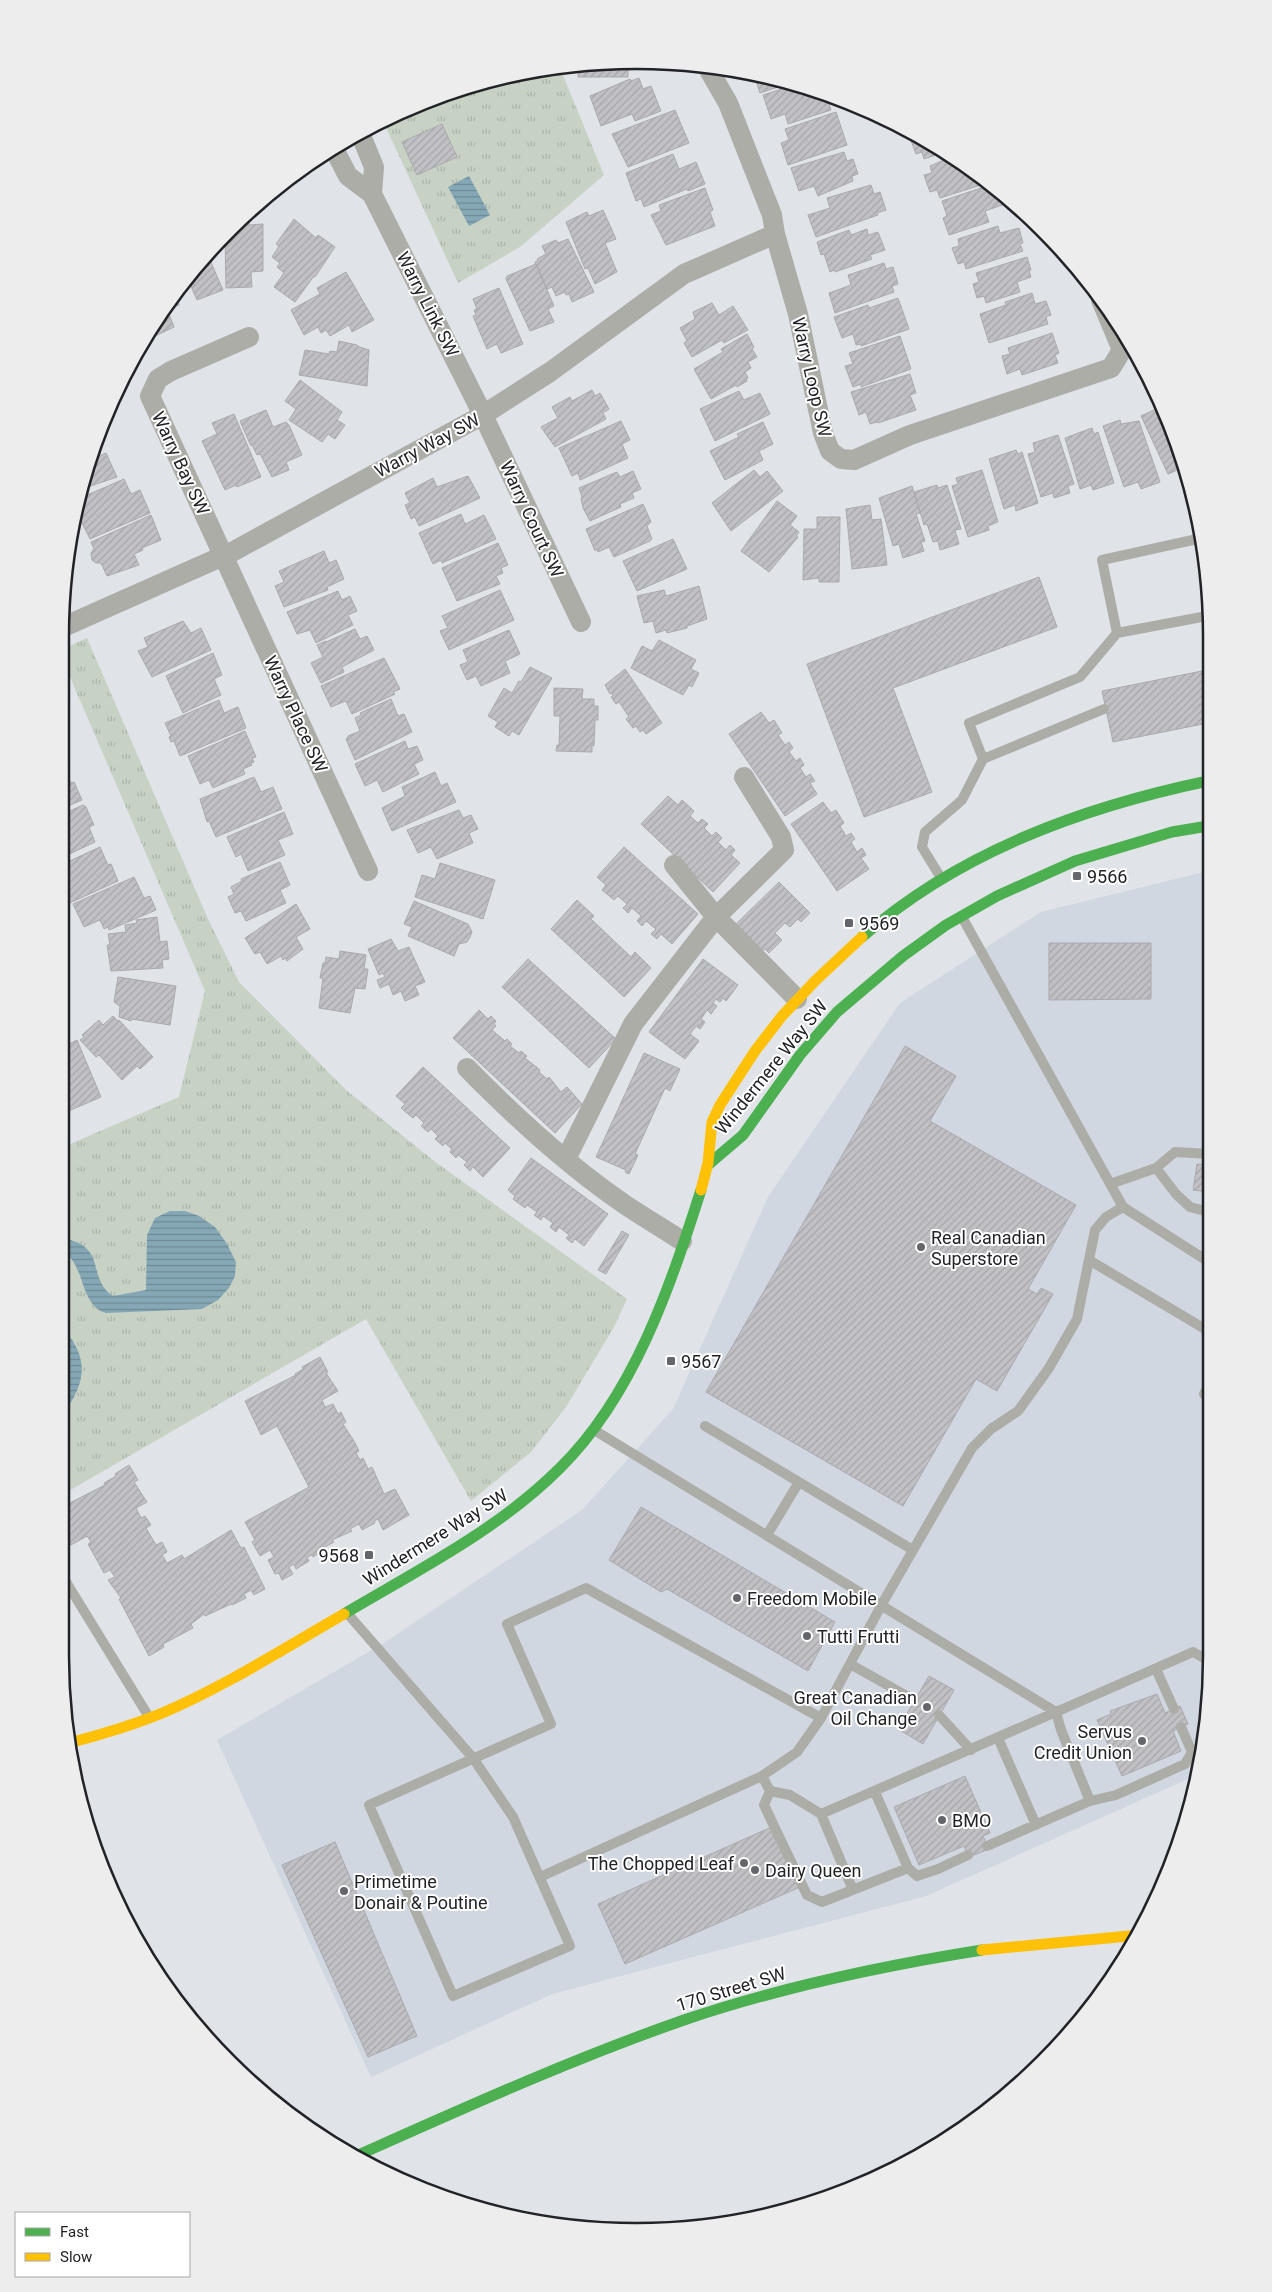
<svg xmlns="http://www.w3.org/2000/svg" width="1272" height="2292" font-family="Roboto,sans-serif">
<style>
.built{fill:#d0d7e0}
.park{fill:url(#park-tufts)}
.water{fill:url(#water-rules)}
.building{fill:url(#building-hatch);stroke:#aaaaae}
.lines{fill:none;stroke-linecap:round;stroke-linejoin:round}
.lane{stroke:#adada8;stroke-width:10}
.street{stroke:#adada8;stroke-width:20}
.fast{stroke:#4caf50;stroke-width:11}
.slow{stroke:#ffc107;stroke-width:11}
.poi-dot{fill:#64666b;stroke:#fff;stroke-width:2}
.labels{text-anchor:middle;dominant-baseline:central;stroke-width:4;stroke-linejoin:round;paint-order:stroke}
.street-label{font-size:18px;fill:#222327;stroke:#fff}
.poi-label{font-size:18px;fill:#222327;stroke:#fff;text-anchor:start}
.rim{fill:none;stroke:#222327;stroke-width:2.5}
</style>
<defs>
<pattern id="park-tufts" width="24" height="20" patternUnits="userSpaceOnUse" patternTransform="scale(1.25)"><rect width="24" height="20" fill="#c7d2c5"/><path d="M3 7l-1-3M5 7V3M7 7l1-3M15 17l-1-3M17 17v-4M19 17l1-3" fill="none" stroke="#abb4a9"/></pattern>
<pattern id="water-rules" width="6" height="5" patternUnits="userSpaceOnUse" patternTransform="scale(1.25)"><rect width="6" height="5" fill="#86a8b6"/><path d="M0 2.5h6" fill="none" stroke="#6d8894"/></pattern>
<pattern id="building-hatch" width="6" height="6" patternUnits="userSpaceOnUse" patternTransform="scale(1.25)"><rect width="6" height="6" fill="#c1c1c5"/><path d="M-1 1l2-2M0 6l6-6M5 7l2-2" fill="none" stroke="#a6a6a9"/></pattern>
</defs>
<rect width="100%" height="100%" fill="#e0e3e8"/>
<path class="built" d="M1208 871 1211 1693 1197 1775 926 1896 552 1994 371 2077 217 1740 384 1643 582 1510 673 1409 768 1197 900 1003 1041 912Z"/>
<path class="park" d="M560 68 604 175 520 247 458 283 382 119 487 80Z
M87 638 208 919 239 982 346 1090 434 1161 627 1299 614 1327 566 1407 531 1452 471 1501 366 1319 60 1496 61 1148 179 1097 205 991 61 656V650Z"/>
<path class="water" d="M469 176 490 215 469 226 448 187Z
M170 1211H185L199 1216 215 1227 227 1244 236 1262 235 1276 229 1288 218 1300 202 1309 106 1313C79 1306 85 1261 63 1253L60 1255V1238C110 1245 85 1278 113 1296L146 1290 147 1235 155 1218Z
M60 1324C77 1344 88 1362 78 1388 74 1398 69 1408 60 1414Z"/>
<path class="building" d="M598 61 640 63V66H628V77H578L579 64Z
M754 75 786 82 787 84 760 93Z
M639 78 643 89 651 86 661 111 635 121 632 114 601 126 590 96 630 79 631 81Z
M795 85 825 92 831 110 788 124 785 114 771 119 763 95Z
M675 110 689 143 628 167 612 134Z
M836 112 847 145 788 165 781 143 789 140 785 129Z
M442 124 457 157 417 175 402 142Z
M917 134 924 137 945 152 924 159 922 152 916 154 910 138 917 135Z
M844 152 847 161 853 159 858 174 852 176 853 181 818 196 814 186 799 191 791 168Z
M673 154 679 169 696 162 705 184 688 191 687 189 644 207 641 199 636 201 626 173Z
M951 157 987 183 940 198 937 190 930 192 924 175 932 173 930 166Z
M871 185 874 194 880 192 886 210 877 213 878 215 816 237 808 215 830 208 827 198Z
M990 185 1006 196 1008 203 985 211 989 222 949 235 943 218 947 216 942 201Z
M705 188 713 210 710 212 715 226 666 245 651 215 661 211 659 205Z
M603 210 616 239 605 243 617 272 595 284 588 268 585 269 566 222 587 212 589 216Z
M294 219 316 238 318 235 335 247 315 277 314 276 295 302 274 287 284 273 277 267 280 263 272 257 279 246 276 244Z
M249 221V225L263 224V271L251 272 252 287 226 288 225 235 239 222Z
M998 226 1000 233 1019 228 1023 243 1020 244 1023 251 966 269 964 262 958 264 952 248 959 246 958 239Z
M867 229 868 235 878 232 885 250 870 255 872 259 835 272 834 270 830 272 824 254 821 255 817 242 849 230 851 235Z
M568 239 594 292 572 302 569 294 566 295 565 292 556 296 552 287 547 289 535 262 538 261 537 259 546 254 542 246 556 240 558 243Z
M207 253 223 290 197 300 190 284 180 288Z
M1027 257 1031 270 1029 271 1031 277 1017 282 1020 292 986 303 984 296 977 298 973 284 979 282 976 273Z
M884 263 886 269 893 267 898 284 892 286 894 292 835 313 829 293 851 285 848 275Z
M536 264 554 306 548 309 554 322 530 331 506 279 507 276Z
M346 272 374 320 352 332 349 325 330 336 326 330 321 333 318 327 304 335 291 310 320 294 317 288Z
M499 288 523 344 501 353 497 344 487 349 473 316 476 315 474 310 477 309 473 299Z
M177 293 179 305 169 309 171 313 169 314 174 327 151 338 148 333Z
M1032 293 1035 304 1046 301 1051 315 1046 317 1048 324 989 343 980 314 1006 305 1005 302Z
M898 298 909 329 861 346V344L856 345 853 334 842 338 834 317 868 305 869 308Z
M712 303 719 315 733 306 748 330 724 343 722 340 692 357 684 343 687 341 680 328 695 319 693 312Z
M1052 333 1059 353 1055 355 1058 363 1022 375 1020 369 1007 374 1002 356 1010 354 1008 348Z
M747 334 754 347 752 349 757 357 748 362 751 368 745 372 748 378 746 379 747 381 737 387 736 385 711 399 694 369 723 352 721 349Z
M900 336 911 369 861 387V384L853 387 845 366 853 364 849 353Z
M339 341 357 345V346L369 350 367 386 299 375 305 350 329 354 330 351 337 352Z
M910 374 916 393 910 395 916 410 878 423 877 422 870 424 866 412 859 415 851 392Z
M300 380 342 412 337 420 345 425 335 439 328 434 322 442 289 420 296 409 285 401Z
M592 390 595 396 600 393 609 409 603 413 606 419 555 447 541 427 558 418 552 407 570 397 572 401Z
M739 391 744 400 760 393 770 414 715 441 700 409Z
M1160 407 1181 451 1185 467 1168 474 1141 416Z
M266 410 273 427 286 422 289 425 302 455 286 462 289 470 272 477 260 454 257 455 252 445 251 446 240 421Z
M234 414 261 477 237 487 236 485 225 490 202 441 217 434 212 423Z
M1120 420 1121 424 1139 421 1160 482 1141 489 1138 482 1124 487 1103 426Z
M621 421 630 440 622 444 628 458 580 480 578 473 572 476 559 448Z
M763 422 773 444 759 451 763 460 725 480 710 451 739 437 737 434Z
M1092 428 1094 434 1098 432 1114 483 1093 490 1091 485 1080 489 1065 438Z
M1058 435 1074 484 1068 486 1070 493 1054 498 1053 493 1041 497 1028 454 1035 452 1033 443Z
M1016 450 1018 454 1022 452 1038 503 1016 511 1015 505 1004 509 989 459Z
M106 453 117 477 79 490 91 459Z
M754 470 760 477 767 471 783 491 731 531 712 503Z
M982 470 998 522 988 526 989 530 968 537 952 486 958 484 956 478Z
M633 471 641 489 632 493 634 498 620 504 621 507 590 521 583 508 581 498 582 497 579 488 617 472 620 477Z
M468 476 480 498 419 526 415 517 411 519 405 505 410 503 405 493 433 478 437 487Z
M124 479 131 494 140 490 150 513 90 539 76 511 78 499Z
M937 485 938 488 947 485 961 529 955 530 959 544 940 550 938 541 933 542 927 524 924 525 914 492Z
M912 486 920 513 916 514 925 541 921 542 924 551 903 558 899 544 893 546 879 498Z
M777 501 797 516 790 525 799 532 796 536 798 537 769 572 741 551Z
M643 504 651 522 647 526 652 539 650 541 614 557 609 547 598 552 597 549 595 551 586 529Z
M870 505 872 520 881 519 887 565 852 569 846 509Z
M461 514 465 524 484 515 496 539 442 563 441 560 433 564 419 533Z
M151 515 161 540 142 548 143 550 134 554 139 565 107 576 101 563H96L92 560 91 553 94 549 91 542Z
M817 517H840L839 582H819V578L803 580 804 529H817Z
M673 539 687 569 637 591 623 561Z
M498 543 508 565 501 568 503 573 496 576 500 584 457 601 442 568Z
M324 551 329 563 336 560 344 579 327 587 328 590 284 607 275 586 284 582 279 571Z
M1039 577 1057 627 893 688 932 792 864 817 807 664Z
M699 586 707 619 687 626V628L667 633 666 630 656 633 653 621 644 623 637 596 664 590 666 596Z
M500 590 514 620 449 650 440 631 448 628 442 616Z
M338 591 342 600 350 596 357 611 348 615 353 625 316 643 310 630 297 634 287 612Z
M183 621 191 633 201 628 211 650 152 677 138 651 148 647 144 638Z
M355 629 360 639 367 636 374 650 342 667 344 672 321 683 311 663 323 657 317 645 326 641V642Z
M509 630 520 654 505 661 510 673 481 686 476 676 467 680 460 665 468 662 463 650Z
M659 640 696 660 691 669 699 673 692 687 689 685 683 695 631 668 642 646 652 651Z
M213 653 222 675 214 679 221 695 183 713 166 676Z
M384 658 400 689 393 692 395 694 352 714 346 701 331 707 321 686Z
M530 667 552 678 519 735 512 731 509 736 495 727 498 722 488 716 504 688 512 693 519 681 521 682Z
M625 669 662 723 646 734 643 730 640 732 636 726 633 728 626 719 629 717 619 702 616 704 611 697 613 695 612 693 610 694 605 685Z
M1207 670 1208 723 1113 742 1102 691Z
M554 688 583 689 582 699H594V706H598V720H595L594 746 592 745V752L556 751 557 745H559L560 716H554Z
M391 699 398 716 404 714 412 732 355 760 346 739 348 738V736L360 731 355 718 361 715 360 713Z
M219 700 224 713 238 707 246 728 180 756 174 741 171 742 169 737 171 736 165 723Z
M761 712 769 723 774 720 782 733 778 735 785 745 789 742 793 748 789 752 796 761 800 758 804 765 800 768 806 777 810 774 815 781 810 783 817 794 785 816 729 734Z
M245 731 256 757 252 758 254 762 251 763 252 765 243 769 245 774 213 788 209 780 200 784 188 756Z
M405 741 408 749 417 746 423 760 414 764 419 774 383 792 377 780 365 786 355 764Z
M64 767 71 783 74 782 82 800 61 809V768Z
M435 772 441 786 447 783 456 802 392 831 382 808 405 796 402 787Z
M254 777 261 792 273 787 282 809 216 837 209 821 207 822 200 799Z
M668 796 678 805 682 800 694 811 690 816 698 823 702 819 708 824 704 828 712 836 716 832 722 838 718 842 726 850 730 845 735 850 731 855 740 863 713 892 641 824Z
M823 802 831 813 836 810 844 823 840 826 846 836 851 833 855 839 851 842 857 852 862 848 866 855 861 858 869 869 837 891 791 824Z
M83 805 86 807 94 825 89 827 95 842 61 858V815Z
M459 810 463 818 471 815 478 829 469 833 473 843 437 859 431 847 418 853 407 830Z
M284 812 293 834 278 840 285 855 248 871 241 854 236 857 227 837Z
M100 847 108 865 111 864 118 881 63 906 61 865Z
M624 847 698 914 672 944 661 934 657 939 651 934 656 929 646 921 642 926 637 921 641 916 632 908 628 913 623 908 627 904 618 896 614 900 602 890 606 885 597 877Z
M280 862 290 885 280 890 286 903 246 921 241 911 235 913 228 897 234 894 231 887 242 881 241 879Z
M440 863 495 880 483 919 415 897 422 875 435 879Z
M134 877 144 898 150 896 156 910 109 930 108 927 104 929 100 920 84 927 73 904Z
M779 882 810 913 801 922 798 919 790 927 785 923 775 933 782 940 769 953 765 949 762 952 735 925Z
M577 900 594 916 591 919 631 957 635 952 651 968 624 997 551 929Z
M414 901 468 924 472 932 470 937 467 942 459 944 454 956 408 936 412 927 404 924Z
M296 904 310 929 296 937 303 949 287 961 285 958 283 960 281 956 267 964 260 952 255 954 245 938Z
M157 917 160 942 167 941 169 959 162 960 163 968 111 971 107 945H110L108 934 126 932 125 925 137 923 136 920Z
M391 939 398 951 409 947 425 982 415 986 419 995 405 1001 401 991 393 995 389 984 380 988 377 980 385 977 383 973 379 975 368 949Z
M1049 943H1151V999L1049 1000Z
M340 951 366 955 364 969H368L365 989 355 988 350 1013 319 1008 323 978H320L323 963H325L326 957 339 959Z
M528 959 616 1039 589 1068 502 987Z
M703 959 738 985 726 1001 723 998 720 1002 716 999 713 1003 717 1006 711 1014 707 1010 701 1019 705 1022 700 1029 696 1026 690 1034 699 1041 685 1059 649 1032Z
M118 977 176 986 170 1025 131 1019V1021L119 1017 120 1006 114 1002Z
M479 1010 488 1019 491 1016 496 1021 494 1024 496 1026 492 1030 505 1041 507 1039 512 1044 510 1046 519 1053 521 1051 527 1056 525 1058 540 1070 539 1072 547 1079 549 1077 561 1092 567 1087 582 1104 555 1133 453 1038Z
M113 1016 118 1021 119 1020 153 1057 140 1069 137 1066 122 1080 99 1055 96 1057 80 1040 84 1037 82 1035 99 1020 103 1025Z
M77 1040 101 1097 64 1113 61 1106V1048Z
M905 1046 956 1076 930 1121 1076 1205 1028 1289 1037 1294 1041 1288 1053 1294 997 1391 976 1379 903 1506 706 1392Z
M644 1053 680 1069 670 1091 665 1088 635 1154 638 1155 629 1174 625 1172 626 1170 596 1157Z
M423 1067 510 1148 483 1177 473 1167 470 1171 464 1165 467 1162 458 1155 456 1158 450 1152 452 1149 445 1143 443 1146 435 1139 438 1136 431 1129 428 1132 421 1126 424 1123 416 1115 413 1118 401 1108 405 1104 396 1096Z
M531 1158 608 1214 584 1246 575 1239 572 1243 566 1238 569 1235 559 1227 556 1232 550 1227 553 1223 543 1216 541 1220 534 1215 537 1212 527 1205 525 1208 513 1199 515 1196 508 1190Z
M1197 1164 1209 1165V1192L1193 1190Z
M622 1231 629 1235 606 1274 598 1270Z
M320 1357 328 1372 326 1373 338 1391 322 1400 325 1407 333 1404 338 1414 341 1412 346 1422 343 1424 354 1441 359 1451 356 1453 360 1460 363 1458 368 1469 372 1467 384 1494 395 1489 409 1515 383 1530 378 1519 374 1521 375 1523 362 1530 359 1524 350 1529 352 1531 332 1540 334 1542 323 1548 324 1550 313 1557 312 1555 307 1557 309 1561 296 1569 294 1564 289 1567 293 1574 282 1580 279 1573 275 1574 268 1560 274 1557 270 1550 260 1556 252 1542 255 1540 245 1522 309 1487 277 1426 261 1435 245 1401 296 1375 295 1374 303 1369 302 1367Z
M129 1465 138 1480 134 1482 147 1502 136 1508 141 1518 145 1516 151 1525 146 1528 156 1545 162 1542 167 1552 162 1555 167 1563 182 1555 184 1559 231 1530 241 1548 244 1547 265 1589 254 1595 251 1590 244 1594 246 1598 232 1605 231 1604 205 1616 204 1614 191 1624 193 1628 163 1644 164 1647 149 1656 119 1599 121 1598 108 1580 115 1577 110 1570 104 1573 88 1544 91 1542 87 1536 71 1545 60 1523V1508L105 1485 104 1483 116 1476 115 1474Z
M641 1507 835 1622 808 1671 667 1589 661 1592 609 1560Z
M929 1676 954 1690 923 1744 898 1729Z
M1157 1694 1165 1713 1180 1706 1188 1724 1173 1731 1181 1751 1122 1776 1097 1720 1111 1714 1110 1711Z
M965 1776 990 1833 983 1836 989 1849 969 1857 964 1846 919 1865 894 1807Z
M774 1826 800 1887 625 1964 598 1904Z
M335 1842 417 2036 368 2057 282 1865Z"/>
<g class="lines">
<path class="lane" d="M1117 633 1102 560 1202 538
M983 759 969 723 1080 677 1117 633 1207 616
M941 878 922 847 925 832 962 800 983 759 1104 709
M962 917 1123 1207 1209 1262
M1156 1168 1176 1194 1190 1207 1209 1212
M1110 1184 1156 1168 1175 1152 1209 1154
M1089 1260 1210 1332
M1204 1394 1210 1383
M705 1426 913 1550
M594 1430 1056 1712 1193 1652 1211 1662
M767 1535 799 1482
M60 1572 149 1717
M347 1613 473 1758 513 1817 570 1946 453 1996 369 1805 551 1724 507 1624 586 1588 821 1718
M850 1664 914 1700
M1156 1669 1174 1709
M939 1715 971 1750
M998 1738 1036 1825
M762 1776 770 1791 764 1805 807 1895 822 1902 908 1868
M770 1791 790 1795 821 1814 1056 1712 1061 1730 1090 1801 987 1846
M875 1792 908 1868 917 1876 938 1869 968 1855
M1090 1801 1116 1795 1185 1764 1192 1752 1181 1727
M821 1814 853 1890
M540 1877 762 1776 797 1752 821 1718 882 1604 972 1448 991 1429 1018 1411 1049 1368 1077 1319 1095 1230 1106 1217 1123 1207"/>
<path class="street" d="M706 65 728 103 772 215 775 234 798 314 823 433 830 451 841 459 854 460 910 435 1111 368 1122 350 1101 300
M360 133 374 167 372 194
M334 149 348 176 372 194 483 415 581 622
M249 337 171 371 158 379 150 396 368 871
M61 628 232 552 483 415 550 372 684 274 775 234
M674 865 716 917 797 999
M467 1068C516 1118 569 1167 627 1206 645 1218 664 1229 682 1241
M566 1159 633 1024 716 917 784 850 781 837 744 777"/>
<path class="fast" d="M862 937C959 852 1083 807 1208 781
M709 1164 743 1135 800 1055 837 1012 903 956 946 925 997 896 1075 861 1172 832 1208 826
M344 1614C418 1570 498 1530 560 1468 634 1395 670 1287 701 1190
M356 2156C464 2108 572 2059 684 2020 781 1987 881 1966 982 1950"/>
<path class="slow" d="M701 1190 708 1163 712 1122 720 1105 755 1051 782 1016 816 980 862 937
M69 1743C100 1735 130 1726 160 1714 224 1687 283 1649 344 1614
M982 1950 1139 1935"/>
</g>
<g class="poi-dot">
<rect x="1072" y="871" width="10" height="10" rx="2.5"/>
<rect x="844" y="918" width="10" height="10" rx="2.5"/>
<circle cx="921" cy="1247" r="5"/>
<rect x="666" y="1356" width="10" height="10" rx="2.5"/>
<rect x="364" y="1550" width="10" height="10" rx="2.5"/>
<circle cx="737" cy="1598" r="5"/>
<circle cx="807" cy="1636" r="5"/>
<circle cx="927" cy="1707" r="5"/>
<circle cx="1142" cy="1741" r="5"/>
<circle cx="942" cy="1820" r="5"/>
<circle cx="744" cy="1863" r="5"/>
<circle cx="755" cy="1870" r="5"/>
<circle cx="344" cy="1891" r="5"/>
</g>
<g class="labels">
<g class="street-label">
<text transform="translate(428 304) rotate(63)">Warry Link SW</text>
<text transform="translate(812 377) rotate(77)">Warry Loop SW</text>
<text transform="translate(427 445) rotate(-28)">Warry Way SW</text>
<text transform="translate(181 463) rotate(65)">Warry Bay SW</text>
<text transform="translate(532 519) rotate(65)">Warry Court SW</text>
<text transform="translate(296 714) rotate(65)">Warry Place SW</text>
<text transform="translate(771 1067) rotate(-51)">Windermere Way SW</text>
<text transform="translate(435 1537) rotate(-32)">Windermere Way SW</text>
<text transform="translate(731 1989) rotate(-17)">170 Street SW</text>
</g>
<g class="poi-label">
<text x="1087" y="876">9566</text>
<text x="859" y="923">9569</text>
<text x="931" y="1237">Real Canadian<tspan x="931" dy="21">Superstore</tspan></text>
<text x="681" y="1361">9567</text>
<text x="359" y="1555" text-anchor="end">9568</text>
<text x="747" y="1598">Freedom Mobile</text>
<text x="817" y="1636">Tutti Frutti</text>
<text x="917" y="1697" text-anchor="end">Great Canadian<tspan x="917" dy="21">Oil Change</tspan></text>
<text x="1132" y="1731" text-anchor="end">Servus<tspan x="1132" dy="21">Credit Union</tspan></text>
<text x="952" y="1820">BMO</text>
<text x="734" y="1863" text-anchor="end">The Chopped Leaf</text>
<text x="765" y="1870">Dairy Queen</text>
<text x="354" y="1881">Primetime<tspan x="354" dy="21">Donair &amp; Poutine</tspan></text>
</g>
</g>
<path d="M0 0H1272V2292H0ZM636 69H636A567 567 0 0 1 1203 636V1656A567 567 0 0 1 636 2223H636A567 567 0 0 1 69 1656V636A567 567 0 0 1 636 69Z" fill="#ededee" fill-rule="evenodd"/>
<path class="rim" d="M636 69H636A567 567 0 0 1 1203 636V1656A567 567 0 0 1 636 2223H636A567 567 0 0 1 69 1656V636A567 567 0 0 1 636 69Z"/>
<rect x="15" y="2212" width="175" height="65" fill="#ffffff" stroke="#a7a7a9"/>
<rect x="25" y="2228" width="25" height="8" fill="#4caf50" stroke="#a7a7a9"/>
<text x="60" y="2237" font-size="15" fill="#222327">Fast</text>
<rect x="25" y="2253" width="25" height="8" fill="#ffc107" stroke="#a7a7a9"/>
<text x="60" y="2262" font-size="15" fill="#222327">Slow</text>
</svg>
